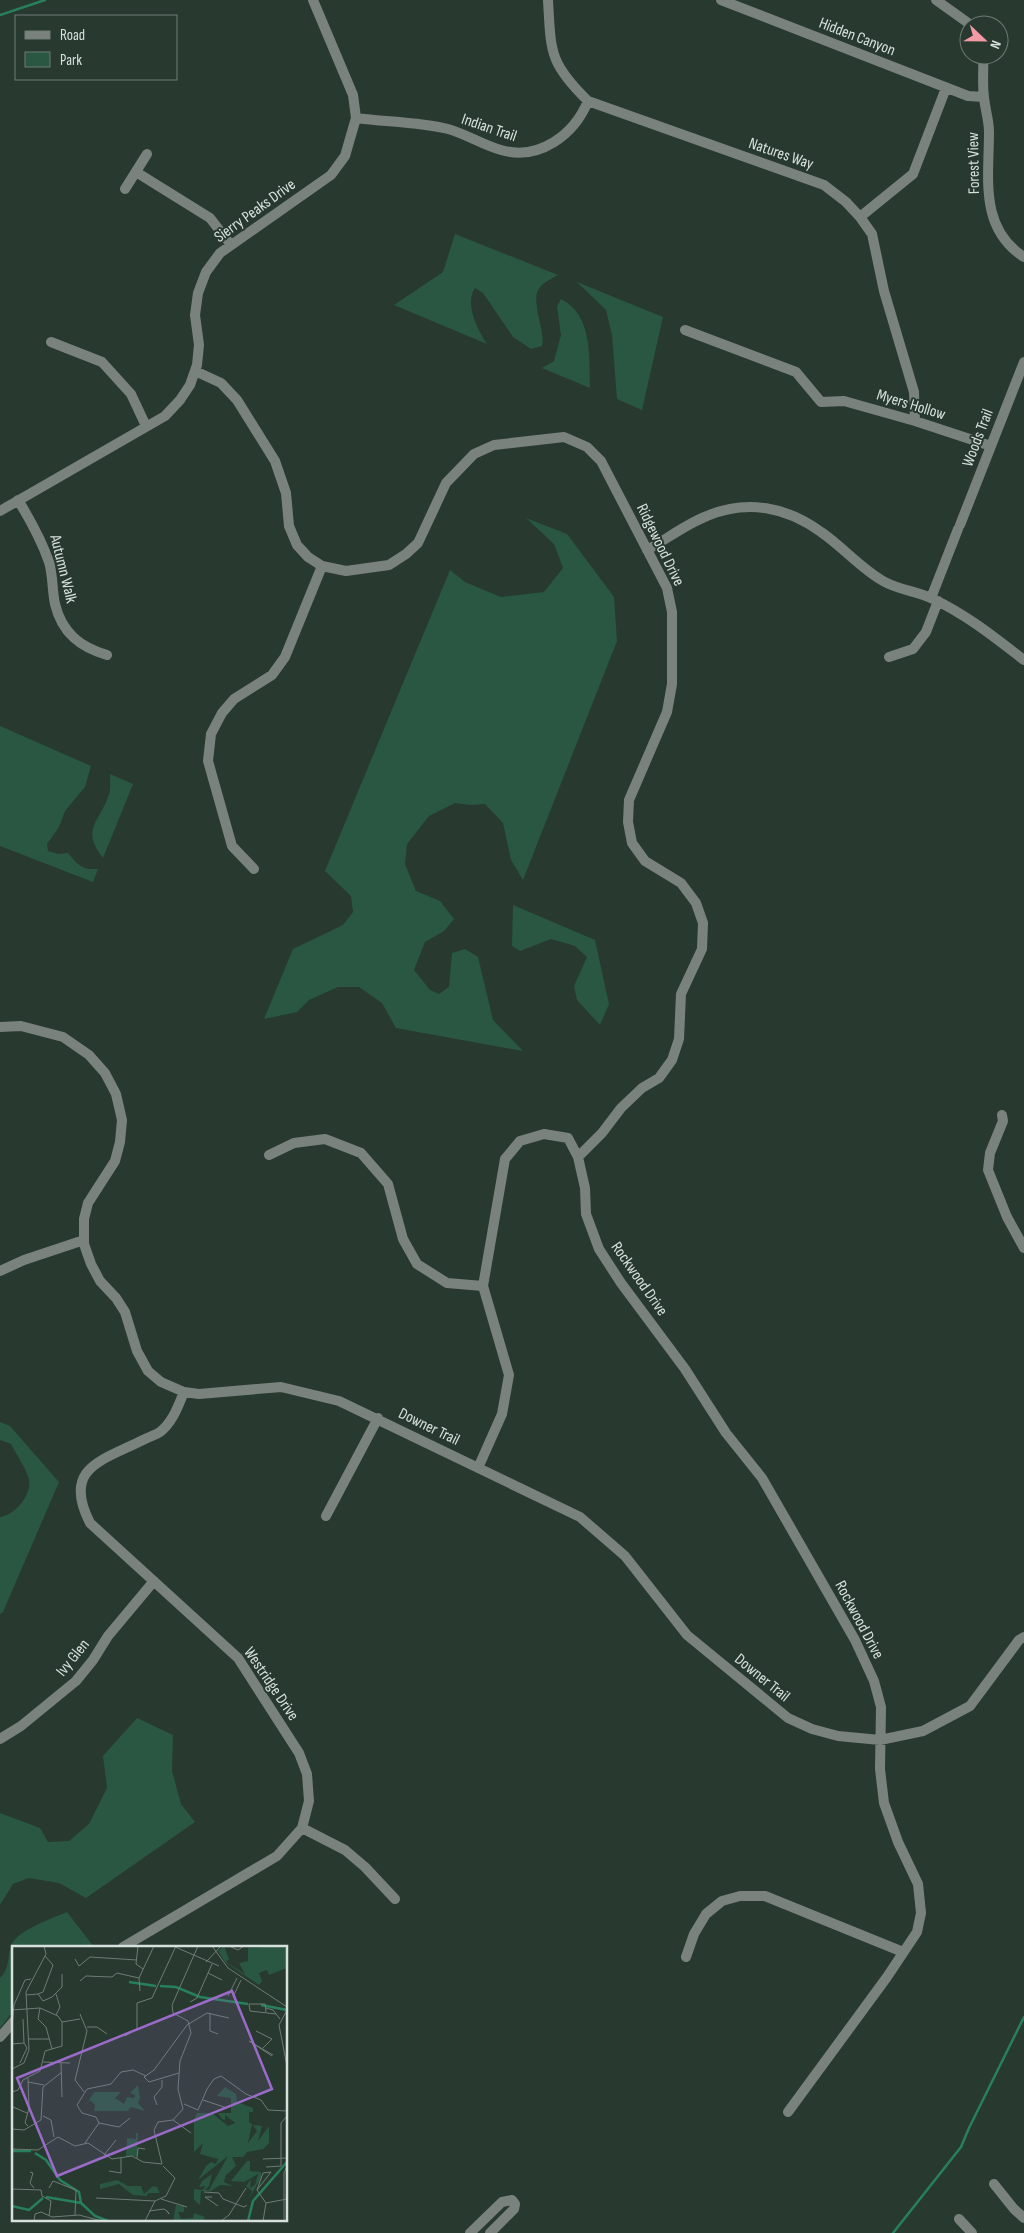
<svg xmlns="http://www.w3.org/2000/svg" width="1024" height="2233" font-family="'Sofia Sans Condensed',sans-serif">
<style>
.green{fill:#295742}
.lines{fill:none;stroke-linecap:round;stroke-linejoin:round}
.stream{stroke:#287f5c;stroke-width:2.5}
.street{stroke:#7a827d;stroke-width:10}
.labels{text-anchor:middle;dominant-baseline:central;stroke-width:4;stroke-linejoin:round;paint-order:stroke}
.street-label{font-size:16px;fill:#d7e1dc;stroke:#283930}
.inset-river{fill:none;stroke:#287f5c;stroke-width:2.5}
.inset-road{fill:none;stroke:#6e7c75;stroke-width:1}
.view{fill:#9b6bc9;fill-opacity:0.15;stroke:#9b6bc9;stroke-width:2.5}
.inset-edge{fill:none;stroke:#d7e1dc;stroke-width:2.5}
</style>
<rect width="100%" height="100%" fill="#283930"/>
<path class="green" d="M455 234 558 275C553 278 546 281 541 286 528 298 546 329 542 346L531 349 513 337 483 293 475 288C464 304 478 330 487 344L394 305 443 272Z
M577 282 663 317 642 410 617 399 612 335 606 310Z
M561 299C593 315 589 357 590 388L542 368 554 361 561 335 557 306Z
M526 518 567 534 614 597 617 641 523 880 511 860 503 823 485 804 471 805 455 803 429 816 407 844 405 864 416 891 440 901 454 919 444 931 425 942 414 970 430 990 439 994 449 987 452 953 465 949 478 957 493 1020 523 1051 396 1028 382 1003 359 987H338L309 1000 297 1012 264 1019 293 949 343 925 353 912 351 896 325 871 450 570 465 582 501 597 544 592 563 568 554 544Z
M0 726 91 766 85 787 65 811 59 827 47 844 48 851 58 854 68 853C78 865 82 870 98 869L93 882 0 846Z
M110 774 133 784 103 858C80 828 100 823 109 794 111 788 110 780 110 774Z
M513 905 595 940 609 1004 600 1025 577 1000 574 986 587 957 575 946 551 939 520 951 512 946Z
M0 1422 10 1426 59 1482 3 1612 0 1614V1517C16 1515 34 1493 28 1476 24 1465 16 1454 11 1444L0 1440Z
M137 1718 173 1735 172 1771 181 1804 195 1822 86 1898 59 1883 29 1878 13 1884 0 1905V1813L40 1828 48 1842 69 1841 89 1824 107 1788 103 1756Z
M67 1912 94 1947H14V2010L0 2028V1978C10 1968 7 1959 11 1946 15 1931 53 1918 67 1912Z"/>
<g class="lines">
<path class="stream" d="M0 15 45 0
M893 2233 961 2147 969 2128 1024 2017"/>
<path class="street" d="M548 0C551 52 549 63 588 101L824 185 846 202 860 217 872 234 884 291 914 392 915 421
M721 0 968 96 984 97
M936 0 971 25
M983 55C984 69 982 83 984 97 985 109 989 120 989 132 989 178 979 228 1024 257
M356 118C386 122 418 122 448 129 466 134 483 145 501 150 539 161 574 135 588 101
M136 172 210 218 231 245
M125 189 147 154
M860 217 913 174 946 88
M685 330 796 372 821 402 844 401 915 421 991 446
M51 342 102 362 131 394 146 426
M195 371 221 383 237 400 275 461 286 493 289 526 297 545 308 557 322 566 346 571 389 565 406 554 418 543 446 483 474 454 494 445 564 437 587 447 601 461 667 588 672 612V684L667 712 629 800 628 822 632 843 645 861 681 883 696 903 703 923 702 949 681 994 679 1039 672 1060 659 1078 642 1088 621 1108 602 1133 578 1157
M18 500C31 521 41 539 49 562 53 575 52 590 55 604 62 633 80 647 107 655
M0 511 165 416 180 400 190 385 197 365 199 345 195 315 198 293 206 272 220 253 331 175 345 156 356 118 353 95 313 0
M960 525 1024 362
M647 550C667 539 686 524 707 516 747 499 787 507 821 532 843 547 860 568 883 581 898 590 917 591 933 599 967 615 994 637 1024 660
M931 598 958 529
M889 657 913 649 926 632 938 601
M254 869 232 846 208 761 211 734 222 713 234 699 272 675 285 657 322 566
M0 1027 21 1026 63 1037 89 1055 105 1073 116 1094 122 1120 120 1142 115 1161 88 1203 84 1219V1244L91 1264 100 1281 116 1298 125 1312 137 1351 148 1371 161 1382 184 1392 199 1394 281 1387 339 1401 580 1517 625 1556 687 1635 788 1718 812 1729 838 1736 880 1740 923 1731 970 1706 1019 1640 1024 1637
M1002 1115 1003 1121 990 1153 988 1170 1007 1217 1024 1248
M269 1155 294 1143 325 1139 361 1153 388 1184 403 1239 417 1264 447 1283 483 1286
M0 1271 24 1260 84 1240
M478 1468 502 1414 509 1375 483 1286 505 1159 520 1141 544 1134 568 1138 578 1157 585 1188 586 1214 599 1249 621 1283 685 1369 726 1433 762 1478 855 1640 874 1681 881 1707 880 1769 884 1803 898 1842 918 1884 921 1913 917 1932 887 1977 788 2112
M326 1516 378 1418
M0 1739 21 1726 76 1681 93 1660 108 1636 154 1581
M302 1828 345 1850 365 1867 395 1899
M123 1947 277 1856 302 1828 309 1801 307 1774 299 1753 238 1658 90 1523C62 1468 101 1461 143 1440 148 1437 156 1435 160 1432 173 1422 178 1406 184 1392
M686 1957 694 1934 706 1914 722 1901 740 1896H765L903 1952
M0 2037 14 2021
M994 2184 1014 2209 1024 2218
M959 2219 972 2233
M470 2233 502 2202 512 2200 515 2204 514 2209 490 2233"/>
</g>
<g class="labels">
<g class="street-label">
<text transform="translate(857 37) rotate(21)">Hidden Canyon</text>
<text transform="translate(489 128) rotate(19)">Indian Trail</text>
<text transform="translate(781 154) rotate(19)">Natures Way</text>
<text transform="translate(974 163) rotate(-91)">Forest View</text>
<text transform="translate(255 211) rotate(-36)">Sierry Peaks Drive</text>
<text transform="translate(911 405) rotate(17)">Myers Hollow</text>
<text transform="translate(978 438) rotate(-69)">Woods Trail</text>
<text transform="translate(660 545) rotate(64)">Ridgewood Drive</text>
<text transform="translate(63 569) rotate(76)">Autumn Walk</text>
<text transform="translate(639 1279) rotate(55)">Rockwood Drive</text>
<text transform="translate(429 1427) rotate(26)">Downer Trail</text>
<text transform="translate(859 1620) rotate(62)">Rockwood Drive</text>
<text transform="translate(73 1658) rotate(-51)">Ivy Glen</text>
<text transform="translate(762 1678) rotate(39)">Downer Trail</text>
<text transform="translate(271 1684) rotate(56)">Westridge Drive</text>
</g>
</g>
<g transform="translate(12 1946)">
<rect width="275" height="275" fill="#283930"/>
<path d="M212 0 217 13 214 16 233 28 227 17 236 15V2L270 0 275 3V22L257 29 255 24 247 27 250 35 247 39 213 16 206 5ZM126 139 128 152 126 157 133 165 119 161 116 165H82L83 159 78 154 74 159 82 146H109L103 152 112 158 115 151 122 152 123 149 118 147ZM213 141 224 148 225 156 241 162V166H237V176L240 178 236 197 245 185 241 179 250 180 246 195 257 180V197L251 203 235 206 231 211H220L224 220 214 229 212 236 221 240 208 239 199 245H189L188 259 182 254V243L190 244 194 240 187 241 190 235 200 228 197 240 193 244H197L216 210 186 234 194 220 199 216 204 218 206 213 188 208 191 197 182 206V174L185 167H200L216 180 223 177 213 169V174L210 173 206 167H219V152L205 150ZM124 187H126L125 210H114L115 192 124 193ZM235 215H238V225L249 226V232L236 254 240 245 234 240 239 233 238 242 243 239 246 228 232 236 219 235ZM105 234 116 240H129L132 248 141 240 145 241 148 247H136L135 250 121 249 107 238 88 243V238ZM164 259 172 260V266H166L169 273 181 272 182 267 193 271 191 275H161Z" fill="#295742"/>
<path class="inset-river" d="M117 36 144 40M148 40 164 41 188 51 236 58M249 59 275 64M0 205H19M23 207 34 214 48 234 67 246 69 257M34 251 69 257 83 270 96 275M0 260 17 264 31 252M236 275 241 255 275 216"/>
<path class="inset-road" d="M126 0 124 18 131 23M161 0 207 20M200 0 216 22 275 61M217 0 226 4 232 0M63 13 67 20 78 11 125 14M194 16 209 0M196 27 210 34M68 35 74 30 100 31 105 27 127 32M128 45 127 32 142 0M26 48 31 46 41 19 33 10M14 49 26 48 31 55 40 51 50 41V28M216 50 225 32M221 51 229 34M178 56 185 52 200 18M28 62 26 73 34 81 40 103M254 62 261 64 268 73M0 64 28 62 46 70 50 76V100L33 105 28 125 11 134 6 144 0 146M275 64 267 79 275 120M254 66 253 58H237L238 65 264 68M198 67V85L206 88M68 68 75 85 63 134 72 146M44 69 48 61 44 48M50 76 68 73M0 80 2 59 13 34 19 33M75 81H85L95 88M244 85 260 93 251 102M113 90 125 83V57L140 52 164 0M17 93H37M0 98 12 97 11 73M260 110 237 95 261 109M31 116 58 117M8 117 15 102 12 97M49 117 50 151M0 123 12 117 17 104 14 46 34 8 32 0M167 127 137 136 132 131 142 124 175 79 195 67 217 72M16 132 17 162 13 177 16 180M16 136 32 139M191 154 215 162M172 158 186 164 195 143 202 133 209 130 234 148 249 154 256 164 275 165M145 159 142 151 150 141V134M1 161 15 167M31 170 39 174 42 191M161 174 179 187M87 177 107 181 118 172M0 183 12 184 29 174 31 141 50 126M73 197 87 177 84 171 70 167 65 159 75 143 99 138 109 126 121 124 134 130M0 203 26 204 46 191 63 200 76 197 100 213 120 210 131 216 150 218 142 184 146 176 161 174 171 163 166 143 168 115 179 87 176 75 161 67 160 59 186 0M92 209 104 194M125 212 126 202 133 203M251 213 275 212M254 221 269 220V177L275 170M97 225 109 227V212M18 226 21 227 18 237 22 242M37 242 41 235 64 244 63 269M0 243 29 244 30 250 39 255 37 270M245 244 251 227 259 226 245 244 254 257M192 246 207 247 211 253 232 261 235 259M200 251H193L206 260M84 252 143 255M149 253 175 261M137 265 152 263 155 265 156 266 157 268 155 265M22 275 23 268 29 266 40 271 67 269 90 275M133 275 143 255 154 250 163 232 151 220M209 275 217 269 234 242M251 275 254 257 275 253M272 275V227L275 220"/>
<path class="view" d="M220 45 260 143 45 230 5 132Z"/>
<rect width="275" height="275" class="inset-edge"/>
</g>
<rect x="15" y="15" width="162" height="65" fill="#283930" stroke="#6e7c75"/>
<rect x="25" y="31" width="25" height="8" fill="#7a827d" stroke="#6e7c75"/>
<text x="60" y="40" font-size="15" fill="#d7e1dc">Road</text>
<rect x="25" y="52" width="25" height="15" fill="#295742" stroke="#6e7c75"/>
<text x="60" y="65" font-size="15" fill="#d7e1dc">Park</text>
<g transform="translate(984 40) rotate(112)"><circle r="24" fill="#283930" stroke="#6e7c75"/>
<path d="M0-4L9 19L0 12L-9 19Z" fill="#f49aa4"/>
<text y="-8" font-size="14" font-weight="bold" text-anchor="middle" fill="#d7e1dc">N</text>
</g>
</svg>
